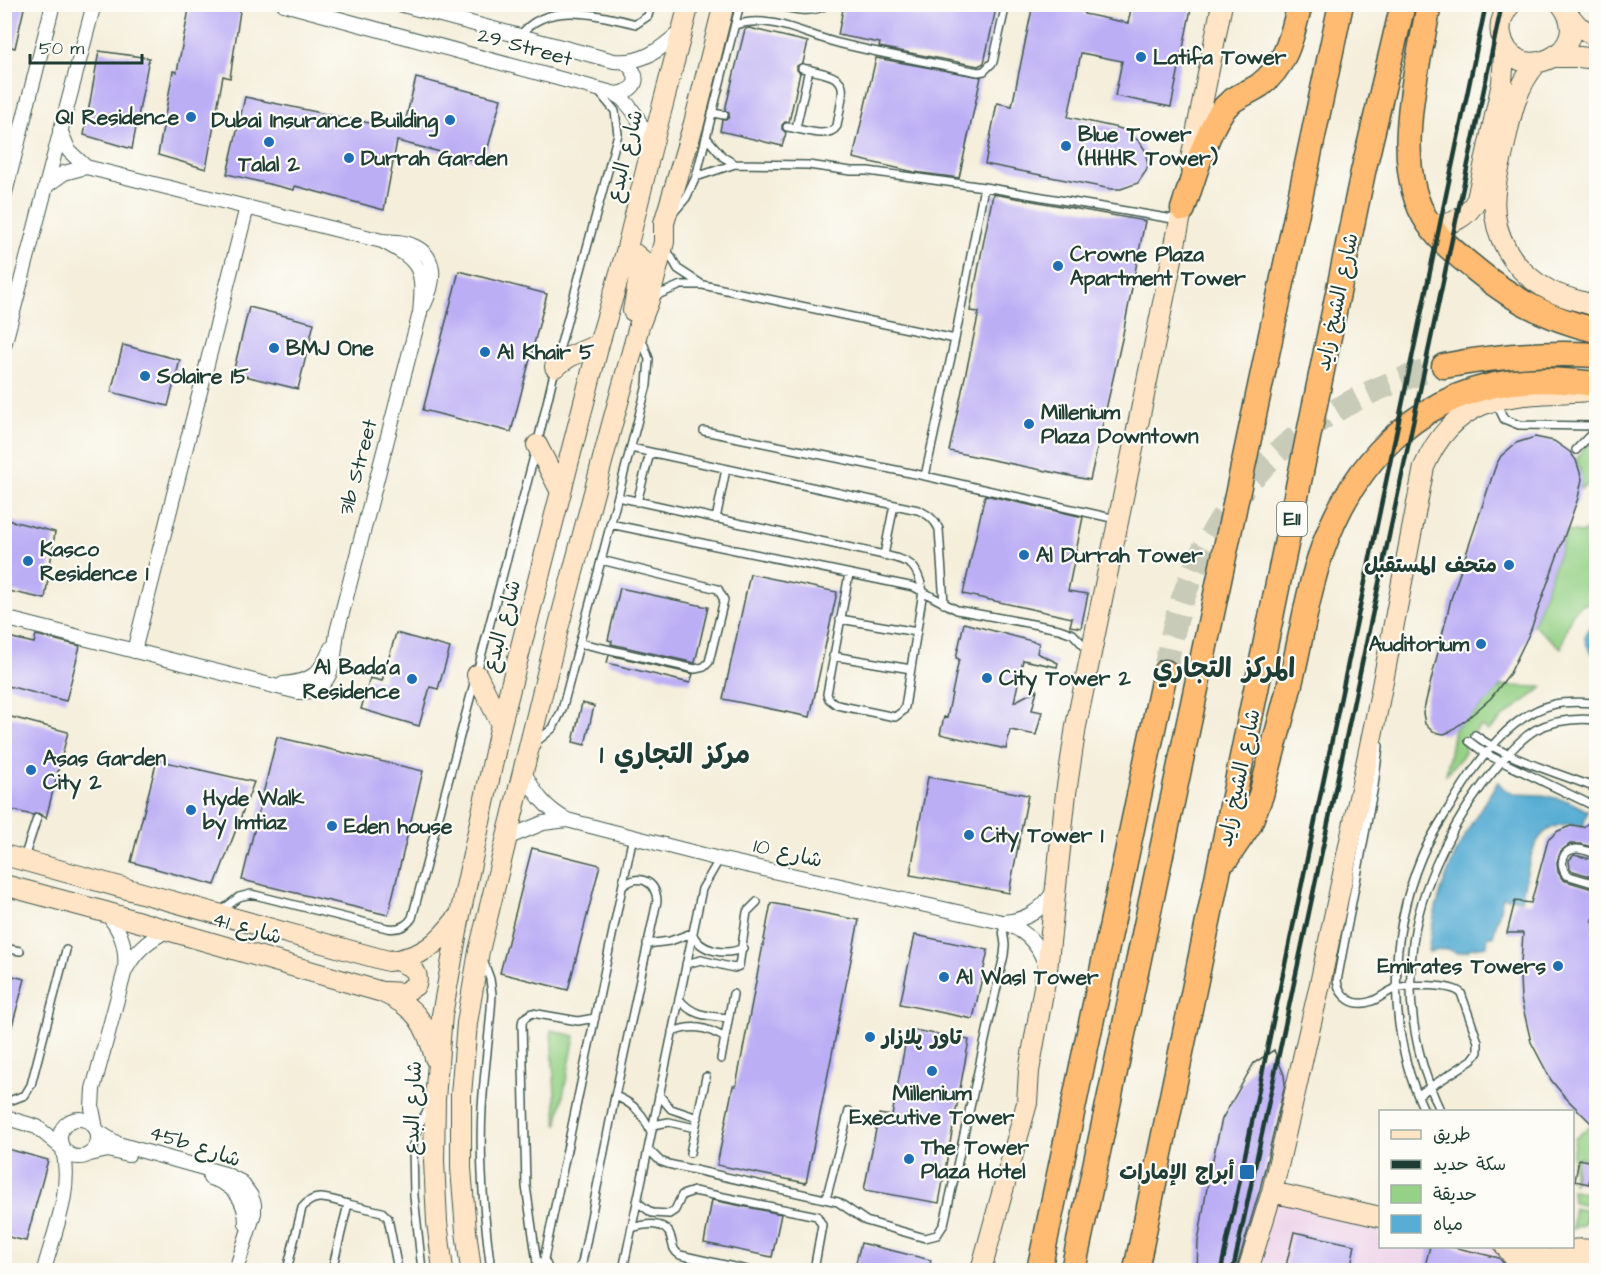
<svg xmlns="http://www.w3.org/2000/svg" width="1601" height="1275" font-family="'Architects Daughter','Playpen Sans Arabic',sans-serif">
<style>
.built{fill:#edd1e9}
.green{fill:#95d186;stroke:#5a875d;stroke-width:1.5}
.water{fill:#58add4;stroke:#3c7584;stroke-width:1.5}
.building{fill:#bcaef5}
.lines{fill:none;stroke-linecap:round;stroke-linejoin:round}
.highway-tunnel{stroke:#c9cbb9;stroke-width:24;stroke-dasharray:24 12;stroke-linecap:butt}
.lane-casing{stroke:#3f584d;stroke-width:10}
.street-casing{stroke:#3f584d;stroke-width:16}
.secondary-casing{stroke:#3f584d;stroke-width:22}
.highway-casing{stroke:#3f584d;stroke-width:27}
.lane{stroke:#fff;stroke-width:7}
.street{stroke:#fff;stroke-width:14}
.secondary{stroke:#ffe4c6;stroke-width:20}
.highway{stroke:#ffbb71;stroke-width:24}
.rail{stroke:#1f3d34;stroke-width:4.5}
.poi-dot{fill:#1f6fb2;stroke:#fdfcf7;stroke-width:2}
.labels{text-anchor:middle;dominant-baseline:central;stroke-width:4.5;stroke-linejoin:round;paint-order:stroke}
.shield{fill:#fdfcf7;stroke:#62766e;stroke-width:1.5}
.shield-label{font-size:20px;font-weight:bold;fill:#1f3d34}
.street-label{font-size:21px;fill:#1f3d34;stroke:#fdfcf7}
.poi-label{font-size:21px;font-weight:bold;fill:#1f3d34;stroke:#fdfcf7;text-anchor:start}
.district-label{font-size:27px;font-weight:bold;fill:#1f3d34;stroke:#fdfcf7}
</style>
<rect width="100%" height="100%" fill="#fdfcf7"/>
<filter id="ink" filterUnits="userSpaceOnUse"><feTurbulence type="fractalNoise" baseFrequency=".0167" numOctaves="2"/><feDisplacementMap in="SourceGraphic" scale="12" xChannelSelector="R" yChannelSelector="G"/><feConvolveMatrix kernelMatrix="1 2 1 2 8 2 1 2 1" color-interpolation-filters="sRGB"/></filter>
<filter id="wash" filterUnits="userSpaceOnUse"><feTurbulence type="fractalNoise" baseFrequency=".008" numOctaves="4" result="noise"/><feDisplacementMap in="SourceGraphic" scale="24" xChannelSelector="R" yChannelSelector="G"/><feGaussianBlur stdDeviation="1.35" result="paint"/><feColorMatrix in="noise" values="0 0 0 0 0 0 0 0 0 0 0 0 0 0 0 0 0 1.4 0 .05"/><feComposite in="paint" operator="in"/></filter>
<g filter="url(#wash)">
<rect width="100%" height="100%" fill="#f4eeda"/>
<path class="built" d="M1214 1185 1380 1220V1246L1516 1247 1596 1270H1198Z"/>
<path class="green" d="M1596 440V481L1581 489 1580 469 1576 460 1586 446Z
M1596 525V603C1570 600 1567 628 1561 648L1533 625 1567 531 1581 533Z
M1501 686 1543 687 1502 718 1488 731 1481 726 1464 743 1465 753 1446 775 1454 729 1479 709Z
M551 1030 575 1036 557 1126Z
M1592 1124 1596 1128V1161L1578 1157 1573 1184V1151L1575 1139Z
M1572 1190 1590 1193 1588 1205 1573 1202Z
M1573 1208 1588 1211 1584 1224 1573 1229Z"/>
<path class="water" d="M1593 625H1596V657C1586 647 1579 634 1593 625Z
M1498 782 1504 789 1514 794 1543 795 1568 801 1588 811 1583 826C1530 814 1530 864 1521 900L1503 897 1493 936H1488L1487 946 1471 948 1467 951 1457 953 1447 949 1428 952C1435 886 1461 836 1498 782Z"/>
<g id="blocks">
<path class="building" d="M4 4H25L15 48 4 45Z
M190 4H241L230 78 223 76 206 169 158 155 173 71 177 72Z
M844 4H997L984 63 978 66 879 47 880 43 838 35Z
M1033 4H1086L1084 14 1128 23 1132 4H1192L1171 107 1115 96 1122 61 1081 53 1068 117 1118 128 1125 130 1140 142 1145 150 1148 165 1146 171 1138 183 1121 189H1111L985 164 997 103 1012 106Z
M749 28 808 42 803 63 797 66V70L800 73 789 122H785L782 125V129L786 133 782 146 720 131 722 120H726L729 117V113L725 110 745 29Z
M99 51 149 58 132 149 84 135Z
M876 58 981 77 959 178 914 172 853 158Z
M416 78 501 99 484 163 397 141 384 210 295 186 294 190 227 174 245 97 403 130Z
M993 194 1145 221 1122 339 1090 480 949 451 979 312 970 311Z
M459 271 547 294 511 432 423 410Z
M249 307 314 323 298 389 233 373Z
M123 345 180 360 168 406 111 392Z
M1535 437 1554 441 1570 452 1576 460 1582 479 1578 498 1530 632 1510 673 1491 698 1467 719 1449 732 1444 734 1433 732 1425 724 1423 713 1451 599 1496 465 1501 456 1516 443Z
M985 495 1083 517 1068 591 1088 594 1081 628 1070 626 1072 618 963 594Z
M4 519 55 532 45 599 4 590Z
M750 574 837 592 810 717 723 699Z
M620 588 708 607 695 663 611 644 612 641 608 640Z
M964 623 1039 643 1037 653 1058 663 1057 667 1023 660 1014 702 1037 690 1032 710 1042 712 1036 735 1010 730 1006 749 940 734 944 717 947 718 959 659 956 658Z
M396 633 450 648 438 689 430 687 419 726 361 709 370 678 382 681Z
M36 635 80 646 66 701 4 685V636L34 643Z
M609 655 693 674 690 683 607 663Z
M582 703 594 706 585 745 573 742Z
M4 715 68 732 46 818 38 813 32 815 4 808Z
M277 737 423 771 388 915 242 880Z
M157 760 254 782 215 885 131 862Z
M928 777 1028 795 1009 893 910 875Z
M1596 817V848L1580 844H1570L1561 851 1557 862 1558 872 1563 880 1596 890V918L1592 919 1596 956V1128L1565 1097 1551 1080 1531 1042 1521 999 1520 977 1523 933H1507L1515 901 1531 903 1548 840 1558 831 1573 825 1583 827Z
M532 848 600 865 568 990 500 973Z
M1574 855 1596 860V878L1570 870 1569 860Z
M771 903 859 920 806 1183 717 1165 733 1086H736Z
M915 935 988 950 973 1019 900 1004Z
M4 974 25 979 8 1040H4Z
M908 1029 969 1040 939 1203 864 1190 879 1114 892 1116Z
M1274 1050 1284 1075 1285 1084 1260 1189 1236 1270H1197L1198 1242 1209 1176 1222 1119 1254 1063Z
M4 1148 48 1160 26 1241 4 1236Z
M1579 1159 1593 1162 1589 1184 1575 1181Z
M712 1200 781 1214 772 1257 704 1243Z
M1294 1232 1355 1245 1350 1270H1285Z
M861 1243 931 1260 929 1270H854Z
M1430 1246H1449L1499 1258 1509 1270H1424Z"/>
</g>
</g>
<g filter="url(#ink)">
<use href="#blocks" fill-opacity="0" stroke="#3f584d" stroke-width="1.5"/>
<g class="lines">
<path class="highway-tunnel" d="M1165 672C1190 512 1288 408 1444 366"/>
<g class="lane-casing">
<path id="lane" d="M772 4C790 9 812 15 828 4
M1594 4 1596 7
M735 25C772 13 806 36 842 44 887 55 933 63 978 72L984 71 993 62 1006 4
M520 36C546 0 598 15 636 24L648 16 651 4
M713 113 724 115
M787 127C802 129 828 140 837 126 845 79 851 79 802 68
M796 128 809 69
M706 137 723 157 735 164
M696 177 735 164 808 165 851 171H868L984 187 1179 220
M674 212 686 198 696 177 740 4
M667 250 678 269 701 284
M653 297 681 285H703L955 339
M557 358 618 134 615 111 599 92
M1496 402 1504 419 1519 425 1596 426
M704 431 925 476 1116 519
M631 448 918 510C929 515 934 519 939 529L944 604
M1576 450 1596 429
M925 476 955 339 984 187
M618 497 884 555C911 562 916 562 923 591L905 707 903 711 895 717 837 705 829 699 827 694 849 574
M637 502 650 453
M716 519 726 469
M610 524 914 587 957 610 1059 629 1073 634 1087 649
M884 555 894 505
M840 619 917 632
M580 643 695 669 704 667 709 662 724 600 718 589 601 560
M833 656 911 669
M1475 735C1504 758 1561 774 1596 788
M1469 741 1486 754 1596 807
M535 743 553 728 562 710 647 385 649 359 641 337
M1379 746 1374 786 1337 981C1340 998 1355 1008 1372 1001 1381 998 1387 991 1397 988 1410 984 1451 984 1461 993L1478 1042V1052L1472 1060 1418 1095
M1596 854C1590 852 1583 849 1577 849 1562 849 1559 864 1566 875L1596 884
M24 858 37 818
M221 911 239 897 251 894 387 928C398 930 406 927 412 918L537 445 555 369
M647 944 670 941 692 933C700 952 726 956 743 948
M4 948 20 951
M483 960 490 979 492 994C490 1033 484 1071 482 1109 479 1163 484 1217 491 1270
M686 964 701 960 734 968 739 966 747 912 757 902
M679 999C692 1016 708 1016 728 1018
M672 1032C693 1024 706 1027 725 1038
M721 1059 733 994
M659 1095 671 1109 698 1118
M615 1096C633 1103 644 1114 651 1133
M4 1103 25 1095 31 1085 66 950
M1425 1112C1387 1034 1388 937 1421 858 1430 836 1445 815 1457 795 1480 758 1511 714 1555 704 1569 701 1583 702 1596 703
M1441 1112C1417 1062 1407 1007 1412 952 1418 885 1458 811 1502 761 1511 750 1522 738 1535 730 1555 720 1575 718 1596 720
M653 1125 669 1122 695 1128
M648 1149 660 1161 668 1164 838 1202 866 1221 925 1238 937 1235 944 1224 1004 955 1005 945 1002 922
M690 1153 706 1077
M826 1199 849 1111
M637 1202 652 1213 669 1214 675 1210 682 1195 694 1191 817 1216 822 1225 814 1270
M348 1204 382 1212 388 1218 398 1270
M632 1228C645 1224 667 1220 671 1238 673 1246 673 1251 680 1255L747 1270
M544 1259 549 1270
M287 1270 302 1208C315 1191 330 1200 348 1204L332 1270
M422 1270 414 1196 413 1145 418 1126 430 1106
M538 1270 526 1186 522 1024 523 1019 532 1013 578 1021 595 1018
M540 1270 544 1259 633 836
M578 1270 582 1263 615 1096 657 901C656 881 639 873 623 886
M623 1270 702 889 719 860"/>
</g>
<g class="street-casing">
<path id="street" d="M284 4 616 94C636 108 643 128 651 150
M399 4 614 61C643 64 661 49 681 31
M616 94C638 90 642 77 625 62
M60 130 69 151 86 167 382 241C391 242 402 241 411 245 440 256 434 283 424 305
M46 186 64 173 86 167
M4 197 53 4
M4 346 94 4
M4 618 298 692C335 693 333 659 337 632L420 313C424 270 422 261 382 241
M134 651 247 207
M283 684C312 681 320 675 331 648
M524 772C535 794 545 808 567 820L719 859 1002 922C1023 929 1039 943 1045 965
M509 837 543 823 567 820
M1004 922C1027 920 1042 910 1054 891
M126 969C136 950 150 939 169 930
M4 1117 37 1127 61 1147
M60 1138a19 19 0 1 1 38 0a19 19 0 1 1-38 0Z
M96 1129 92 1108 93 1089 125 970C127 947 121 929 105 912
M97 1131 118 1144 225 1174 241 1182 251 1196 254 1204V1213L236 1270
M90 1154 108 1150 128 1155
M210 1178C233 1184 246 1200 246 1224
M44 1270C54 1232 73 1190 63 1150"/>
</g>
<g class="secondary-casing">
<path id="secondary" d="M1511 4C1503 13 1499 23 1501 34 1511 91 1600 53 1561 4
M1567 13 1578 26 1596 37
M1555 57H1579L1596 59
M1536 64C1515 89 1511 116 1504 148 1501 162 1496 177 1495 192 1490 233 1513 272 1549 290 1563 298 1581 301 1596 306
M1190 164 1222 4
M1429 224C1450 227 1467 218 1477 199L1502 83 1504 54 1502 40
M626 252 635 254 642 260 633 311
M555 367 569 357 599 344
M537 445 561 492
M477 675 501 724
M4 855 388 961C423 958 438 943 458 917
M4 885 105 912 382 992C416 1007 426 1023 435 1058
M385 992 404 993 416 985C420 970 409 965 396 960
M1272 1192 1380 1217
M1505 1246 1524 1270
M1506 1246 1528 1254 1596 1270
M1550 1263C1561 1249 1580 1247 1596 1251
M443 1270 437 1222 434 1161 435 1099 442 1015 460 915 501 724 599 344 626 252 651 150 689 4
M471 1270 466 1231 461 1168V1095L467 1023 479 951 559 625 611 428 639 326 649 300 664 242V223L694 123 724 4
M981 1270 1027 1103 1029 1071 1047 970 1066 793 1076 726 1185 196
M1248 1270 1272 1192 1320 984 1378 707 1424 467C1458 388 1517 396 1590 391"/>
</g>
<g class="highway-casing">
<path id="highway" d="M1429 4C1418 68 1389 167 1429 224 1440 241 1459 256 1475 269 1511 299 1550 320 1596 330
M1183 209C1192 182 1206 133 1222 111 1232 97 1247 94 1260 85 1287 65 1292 35 1300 4
M1444 366C1495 356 1544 352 1596 355
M1226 859 1249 825 1261 795C1272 752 1284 710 1294 667 1303 628 1309 586 1323 548 1355 458 1425 388 1524 381 1548 379 1572 381 1596 384
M1039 1270 1165 672
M1073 1270 1341 4
M1136 1270 1363 172 1403 4"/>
</g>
<use href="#lane" class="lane"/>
<use href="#street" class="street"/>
<use href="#secondary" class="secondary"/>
<use href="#highway" class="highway"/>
<path class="rail" d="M1221 1270 1486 4
M1233 1270 1502 4"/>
</g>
</g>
<g class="poi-dot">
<circle cx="1141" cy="57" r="6"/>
<circle cx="191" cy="117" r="6"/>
<circle cx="450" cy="120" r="6"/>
<circle cx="269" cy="142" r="6"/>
<circle cx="1066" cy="146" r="6"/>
<circle cx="349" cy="158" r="6"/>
<circle cx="1058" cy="266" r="6"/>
<circle cx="274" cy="348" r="6"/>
<circle cx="485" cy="352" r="6"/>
<circle cx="145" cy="376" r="6"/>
<circle cx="1029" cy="424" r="6"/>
<circle cx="1024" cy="555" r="6"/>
<circle cx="28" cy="561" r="6"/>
<circle cx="1509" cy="565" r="6"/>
<circle cx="1481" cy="644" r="6"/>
<circle cx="987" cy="678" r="6"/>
<circle cx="412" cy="679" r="6"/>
<circle cx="31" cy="770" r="6"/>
<circle cx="191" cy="810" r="6"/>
<circle cx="332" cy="826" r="6"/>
<circle cx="969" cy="835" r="6"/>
<circle cx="1558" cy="966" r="6"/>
<circle cx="944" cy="977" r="6"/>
<circle cx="870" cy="1037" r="6"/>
<circle cx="932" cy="1071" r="6"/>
<circle cx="909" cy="1159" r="6"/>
<rect x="1239" y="1164" width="16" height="16" rx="3"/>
</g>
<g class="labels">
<rect class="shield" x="1277" y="502" width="30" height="34" rx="4.5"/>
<g class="shield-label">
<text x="1292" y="519">E11</text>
</g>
<g class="street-label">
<text transform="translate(525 47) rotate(15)">29 Street</text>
<text transform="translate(625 156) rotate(-76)">شارع البدع</text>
<text transform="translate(1337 302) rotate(-78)">شارع الشيخ زايد</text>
<text transform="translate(358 467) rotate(-75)">31b Street</text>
<text transform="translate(502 626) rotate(-75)">شارع البدع</text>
<text transform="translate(1239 778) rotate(-78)">شارع الشيخ زايد</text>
<text transform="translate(788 853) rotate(13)">شارع 10</text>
<text transform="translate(247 928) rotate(16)">شارع 41</text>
<text transform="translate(413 1108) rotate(-88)">شارع البدع</text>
<text transform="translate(195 1146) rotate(18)">45b شارع</text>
</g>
<g class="poi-label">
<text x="1153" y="57">Latifa Tower</text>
<text x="179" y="117" text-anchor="end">Q1 Residence</text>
<text x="438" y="120" text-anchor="end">Dubai Insurance Building</text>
<text x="1078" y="134">Blue Tower<tspan x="1078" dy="24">(HHHR Tower)</tspan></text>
<text x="361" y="158">Durrah Garden</text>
<text x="269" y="164" text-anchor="middle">Talal 2</text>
<text x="1070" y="254">Crowne Plaza<tspan x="1070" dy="24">Apartment Tower</tspan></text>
<text x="286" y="348">BMJ One</text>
<text x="497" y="352">Al Khair 5</text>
<text x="157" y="376">Solaire 15</text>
<text x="1041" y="412">Millenium<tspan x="1041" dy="24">Plaza Downtown</tspan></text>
<text x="40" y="549">Kasco<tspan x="40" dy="24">Residence 1</tspan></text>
<text x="1036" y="555">Al Durrah Tower</text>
<text x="1497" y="565" text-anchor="end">متحف المستقبل</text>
<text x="1469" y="644" text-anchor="end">Auditorium</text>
<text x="400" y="667" text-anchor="end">Al Bada'a<tspan x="400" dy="24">Residence</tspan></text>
<text x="999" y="678">City Tower 2</text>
<text x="43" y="758">Asas Garden<tspan x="43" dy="24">City 2</tspan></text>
<text x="203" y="798">Hyde Walk<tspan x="203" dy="24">by Imtiaz</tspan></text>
<text x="344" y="826">Eden house</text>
<text x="981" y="835">City Tower 1</text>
<text x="1546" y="966" text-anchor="end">Emirates Towers</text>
<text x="956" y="977">Al Wasl Tower</text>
<text x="882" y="1037">تاور پلازار</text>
<text x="932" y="1093" text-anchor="middle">Millenium<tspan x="932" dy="24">Executive Tower</tspan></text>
<text x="921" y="1147">The Tower<tspan x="921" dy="24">Plaza Hotel</tspan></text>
<text x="1234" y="1172" text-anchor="end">أبراج الإمارات</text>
</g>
<g class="district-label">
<text x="1224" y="669">المركز التجاري</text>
<text x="675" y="755">مركز التجاري 1</text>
</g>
</g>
<rect width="1601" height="1275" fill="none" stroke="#fdfcf7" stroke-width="24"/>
<rect x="1379" y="1110" width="195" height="138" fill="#fdfcf7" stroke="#a4b0a9" stroke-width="1.5"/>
<rect x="1391" y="1130" width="30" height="9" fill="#ffe4c6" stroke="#a4b0a9" stroke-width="1.5"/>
<text x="1433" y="1140" font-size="18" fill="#1f3d34">طريق</text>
<rect x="1391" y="1160" width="30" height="9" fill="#1f3d34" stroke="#a4b0a9" stroke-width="1.5"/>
<text x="1433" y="1170" font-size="18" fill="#1f3d34">سكة حديد</text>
<rect x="1391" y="1185" width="30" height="18" fill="#95d186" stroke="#a4b0a9" stroke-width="1.5"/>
<text x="1433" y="1200" font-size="18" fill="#1f3d34">حديقة</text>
<rect x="1391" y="1215" width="30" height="18" fill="#58add4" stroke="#a4b0a9" stroke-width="1.5"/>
<text x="1433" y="1230" font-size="18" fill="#1f3d34">مياه</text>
<path d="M30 54v9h112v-9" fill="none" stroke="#1f3d34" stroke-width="3"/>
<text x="39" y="54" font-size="18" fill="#1f3d34" stroke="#fdfcf7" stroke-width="4.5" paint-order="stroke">50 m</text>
</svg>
